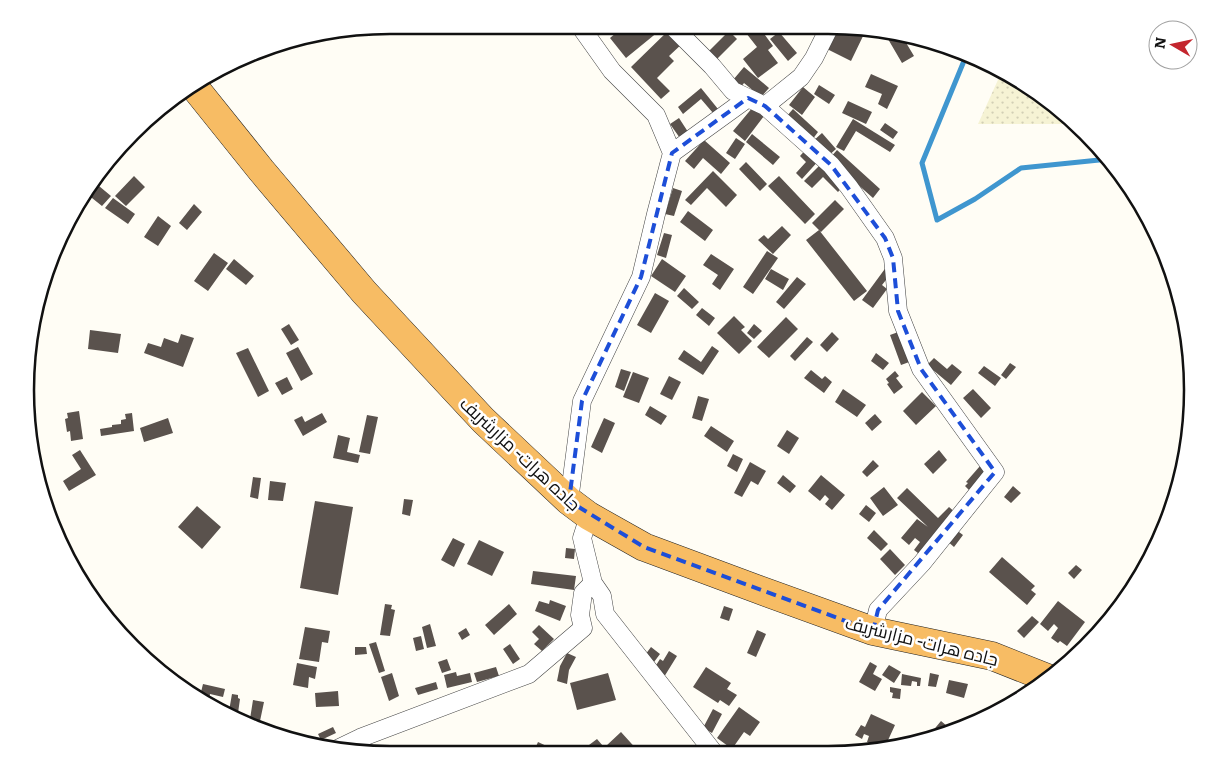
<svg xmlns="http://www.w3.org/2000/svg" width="1218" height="780" font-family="Literata,Cairo,serif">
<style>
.farmland{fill:url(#farmland-dots)}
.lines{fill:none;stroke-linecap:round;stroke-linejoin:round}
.stream{stroke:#3f96cf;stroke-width:5}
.building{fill:#5a524d}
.minor-casing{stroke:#444;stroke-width:19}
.trunk-casing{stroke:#222;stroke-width:29}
.minor{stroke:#fff;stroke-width:18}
.trunk{stroke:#f7bc64;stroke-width:28}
.marked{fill:none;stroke:#1d4ed8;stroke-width:4;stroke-dasharray:10 6;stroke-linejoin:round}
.labels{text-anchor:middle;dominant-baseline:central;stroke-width:5;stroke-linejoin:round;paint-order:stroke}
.street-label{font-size:18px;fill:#111;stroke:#fff}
.rim{fill:none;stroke:#111;stroke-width:2.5}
</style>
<defs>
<pattern id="farmland-dots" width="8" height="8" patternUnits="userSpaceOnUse" patternTransform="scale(1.25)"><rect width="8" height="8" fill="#f6f3d4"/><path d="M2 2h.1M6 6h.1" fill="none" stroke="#d2cfb5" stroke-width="1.8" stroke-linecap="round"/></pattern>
</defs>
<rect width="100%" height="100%" fill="#fffdf5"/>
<path class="farmland" d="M1002 71 1068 115 1077 124H978Z"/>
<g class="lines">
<path class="stream" d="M966 56 922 163 937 220 975 199 1021 168 1109 159"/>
</g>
<path class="building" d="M623 27H664L626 58 610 38Z
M677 27H698L689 38Z
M753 27H759L773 46 768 50 778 63 758 78 743 59 757 47 746 33Z
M671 28 684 42 669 56 674 61 657 78 670 91 661 99 631 67Z
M836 28H856L865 32 851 61 825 48Z
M729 31 737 39 714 62 706 54Z
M779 32 797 53 788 61 770 39Z
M896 34 902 36 914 56 902 63 888 39Z
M744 67 769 88 761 97 744 83 741 87 733 80Z
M871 74 898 86 887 109 878 104 882 94 865 87Z
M819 85 835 95 829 104 814 94Z
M803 87 815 97 802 115 789 105Z
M701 88 718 109 713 113 701 99 683 114 678 107Z
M848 101 872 112 866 124 842 113Z
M753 107 764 116 745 141 733 131Z
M793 109 818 132 812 140 786 117Z
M679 118 690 135 682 141 670 124Z
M853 119 895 145 890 152 856 131 844 151 836 147Z
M885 123 898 132 893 139 880 130Z
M822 133 836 149 827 157 812 142Z
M752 134 780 157 773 165 746 142Z
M736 138 745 144 735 159 726 153Z
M704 140 730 163 721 174 703 158 694 169 685 161Z
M808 147 821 158 802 179 796 173 806 162 800 156Z
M837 150 880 189 873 198 829 159Z
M746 162 767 184 760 191 739 169Z
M822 163 844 185 838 192 823 177 812 188 804 181Z
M713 171 737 195 726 207 707 188 691 205 685 200Z
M134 176 145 187 126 206 115 196Z
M779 176 815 214 805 224 768 186Z
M93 181 111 196 102 206 87 194Z
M673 188 682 191 674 216 665 214Z
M113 198 135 214 128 224 105 208Z
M835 200 844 209 821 232 812 223Z
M194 204 202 212 187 230 179 223Z
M688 211 713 230 705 241 680 222Z
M158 216 171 226 158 246 144 237Z
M782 226 791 235 773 254 758 240 764 235 768 239Z
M819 230 867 291 854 301 806 240Z
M664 233 672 235 666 258 657 255Z
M767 251 778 258 753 294 743 287Z
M214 253 228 263 208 291 194 281Z
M711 254 734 269 720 290 712 284 718 275 703 265Z
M234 259 254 276 246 285 226 269Z
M662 259 686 276 675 292 651 276Z
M887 266 893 271 882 285 887 289 873 308 862 300Z
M771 269 789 279 783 290 765 279Z
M797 277 806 284 784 309 776 302Z
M684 288 699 302 692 309 677 296Z
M655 293 669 301 651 333 637 325Z
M702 308 715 318 709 326 696 315Z
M734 316 745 327 741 330 752 341 739 354 717 333Z
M786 317 798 329 769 358 757 347Z
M289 324 299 340 291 345 281 329Z
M754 324 762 331 754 339 747 333Z
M90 330 121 334 118 353 88 349Z
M901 331 912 361 901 365 890 335Z
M832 332 839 339 827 352 820 345Z
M181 334 194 338 183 367 144 353 148 343 161 347 164 338 178 343Z
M807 337 813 342 795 361 790 356Z
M712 346 719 351 703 375 678 359 684 350 701 362Z
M298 347 313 374 301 381 286 353Z
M248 348 269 391 258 397 236 353Z
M876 353 889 363 883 370 871 361Z
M934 358 947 369 952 364 962 372 951 385 927 365Z
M1010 363 1016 367 1006 379 1001 375Z
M984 366 1001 378 995 386 978 373Z
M621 369 631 372 624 391 615 387Z
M811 370 822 379 825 376 832 382 824 393 804 378Z
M895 371 899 376 896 378 903 387 894 394 887 384 889 383 886 379Z
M633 372 649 378 639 403 623 397Z
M669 376 681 382 672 400 660 394Z
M287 377 293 389 282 395 275 383Z
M843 389 866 405 857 417 835 402Z
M973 389 991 408 981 418 963 398Z
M922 392 936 406 916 425 903 411Z
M698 396 709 399 702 421 692 418Z
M650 406 667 416 661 425 645 415Z
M79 411 83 439 71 441 70 431 67 432 65 419 68 418 67 413Z
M132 413 134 431 101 436 100 429 112 427V425L121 424V420L126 419 125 414Z
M322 413 327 422 303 436 294 420 302 416 305 422Z
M875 414 882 422 872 431 865 423Z
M367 415 378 417 370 454 359 452Z
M168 418 173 433 144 442 140 428Z
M604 418 615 423 602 453 591 447Z
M711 426 734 441 727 452 704 436Z
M787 430 799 438 789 454 777 446Z
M338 435 350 438 347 452 360 455 358 463 333 458Z
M80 450 96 475 69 491 63 481 81 469 72 455Z
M939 450 947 460 933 474 924 464Z
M733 454 743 459 737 472 727 466Z
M873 460 879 466 867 477 862 472Z
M750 462 766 471 758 485 751 481 742 497 734 493Z
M980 466 988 473 971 492 965 486 968 483 966 482Z
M783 475 796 486 790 493 777 483Z
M821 475 845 495 832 510 825 504 829 499 825 495 820 501 808 491Z
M253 477 261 478 258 499 250 497Z
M270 481 286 483 283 501 268 500Z
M1013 486 1021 493 1011 503 1004 497Z
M884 487 898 505 883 516 870 498Z
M907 488 938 518 949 507 956 513 923 557 914 550 920 542 915 538 909 545 901 538 917 519 928 527 897 498Z
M404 499 413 500 410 516 402 514Z
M315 501 353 507 338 595 300 588Z
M866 505 876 513 869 522 859 514Z
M197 506 221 527 202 549 178 527Z
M955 529 963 535 954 547 946 540Z
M874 530 888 544 881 551 867 538Z
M453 538 465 544 454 567 441 560Z
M479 540 504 552 492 576 467 564Z
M566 548 575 549 574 559 565 558Z
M890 549 905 565 895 575 880 559Z
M1002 557 1035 586 1031 590 1036 594 1027 605 989 572Z
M1076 565 1082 570 1074 579 1068 573Z
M533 571 576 576 574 590 531 584Z
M1132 583 1135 585 1129 594 1125 591Z
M550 600 566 606 560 621 535 611 539 601 549 604Z
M1058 601 1085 622 1067 646 1060 641 1058 643 1051 638 1058 628 1054 624 1048 631 1040 624Z
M385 604 392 605 391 609 395 610 390 636 380 635Z
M509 604 517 614 494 635 485 625Z
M724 606 733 609 729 621 720 618Z
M1032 616 1039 622 1024 638 1017 631Z
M430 624 436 646 427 648 422 627Z
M539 625 554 639 542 651 534 644 539 639 532 632Z
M305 627 330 631 328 643 322 642 319 662 299 659Z
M466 628 470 635 462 640 458 633Z
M757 630 766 634 756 657 747 653Z
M421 636 424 649 416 651 413 638Z
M376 642 385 671 379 673 369 644Z
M510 644 520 659 513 664 503 649Z
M355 647H366L367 654 355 655Z
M651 647 660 654 651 666 642 659Z
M669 651 677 656 664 677 653 670 660 659 663 661Z
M567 653 576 657 569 670 567 684 557 681 560 666Z
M447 659 451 670 442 673 438 662Z
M870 662 877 666 873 674 882 679 875 691 859 682Z
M297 663 317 667 315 679 309 677 308 688 293 685Z
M889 665 901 672 894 683 882 675Z
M496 667 499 676 477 682 474 673Z
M706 667 731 683 727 689 737 695 729 706 720 700 718 703 693 687Z
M456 672 457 676 470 673 472 682 447 688 444 675Z
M392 673 399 696 389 701 381 677Z
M608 673 616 700 577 710 570 683Z
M930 673 939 675 936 687 928 686Z
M902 674 921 678 920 686H917V682L912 681 911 686 901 685Z
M949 680 968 684 964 698 946 693Z
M436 682 438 689 418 695 415 688Z
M203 684 225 689 223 697 210 694 209 701 200 696Z
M890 687 901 689 900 699 892 698 893 693 890 692Z
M338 691 339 706 316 707 315 693Z
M232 694 238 695V698L240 699 238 713 229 711Z
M253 700 264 702 260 721 250 719Z
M739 707 760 722 750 736 744 732 732 749 717 738Z
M713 709 722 714 712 733 703 728Z
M871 714 895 725 884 749 867 742 869 736 864 734 862 739 855 735 861 725 865 727Z
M941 721 947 726 939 736 937 737 931 733Z
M333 727 336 733 321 740 318 734Z
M621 732 640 753H613L606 746Z
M597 739 609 753H596L589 745Z
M538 742 553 749 551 753H533Z"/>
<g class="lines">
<g class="minor-casing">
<path id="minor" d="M580 26 612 71 656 115 672 153
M673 27 712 66 733 91 748 98
M765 106 801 77 814 58 829 28
M569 501 582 401 641 277 656 214 672 153 748 98 765 106 831 165 849 187 885 238 893 258 898 311 921 369 995 472 922 563 878 610 873 631
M589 516 582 538 593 583
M335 750 360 738 529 674 583 628 580 615 583 593 593 583 602 596 605 614 715 754"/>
</g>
<g class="trunk-casing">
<path id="trunk" d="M192 84 261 170 364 292 483 420 569 501 589 516 644 547 757 589 873 631 992 656 1050 679"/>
</g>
<use href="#minor" class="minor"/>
<use href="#trunk" class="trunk"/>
</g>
<path class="marked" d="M748 98 765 106 831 165 885 238 893 258 898 311 921 369 995 472 878 610 873 631 644 547 569 501 582 401 641 277 672 153Z"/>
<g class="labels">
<g class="street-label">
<text transform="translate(521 453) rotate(43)">جاده هرات- مزارشریف</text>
<text transform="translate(922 640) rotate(14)">جاده هرات- مزارشریف</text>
</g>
</g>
<path d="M0 0H1218V780H0ZM390 34H828A356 356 0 0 1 1184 390V390A356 356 0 0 1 828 746H390A356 356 0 0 1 34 390V390A356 356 0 0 1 390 34Z" fill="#fff" fill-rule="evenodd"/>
<path class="rim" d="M390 34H828A356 356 0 0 1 1184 390V390A356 356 0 0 1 828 746H390A356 356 0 0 1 34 390V390A356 356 0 0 1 390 34Z"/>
<g transform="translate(1173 45) rotate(279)"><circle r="24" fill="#ffffff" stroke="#a0a0a0"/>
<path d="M0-4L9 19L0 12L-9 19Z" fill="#c4262e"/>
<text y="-8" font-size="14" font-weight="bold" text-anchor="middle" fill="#111111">N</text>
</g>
</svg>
